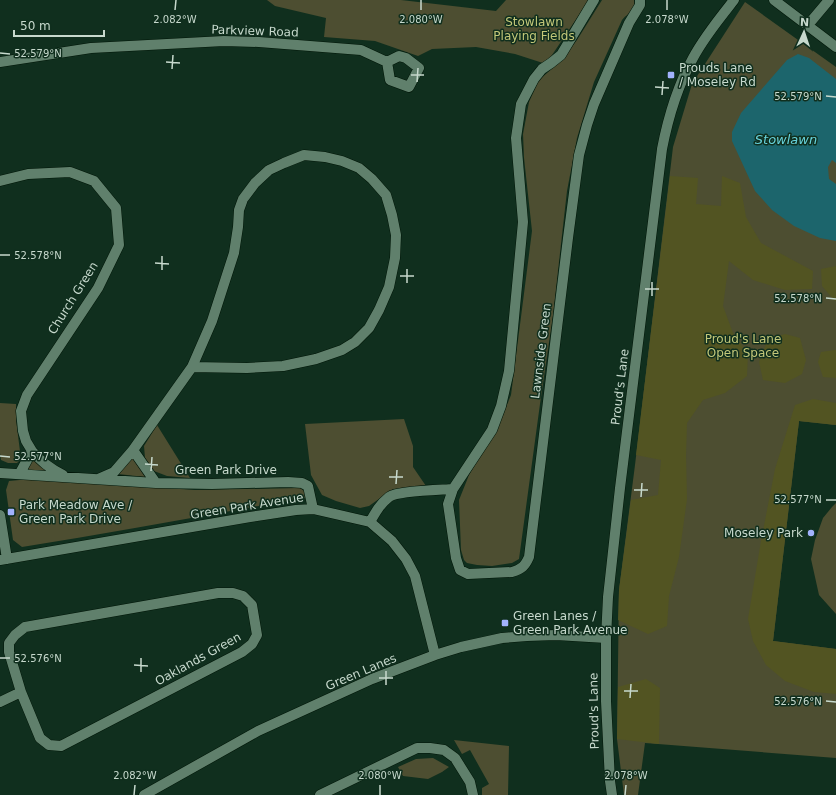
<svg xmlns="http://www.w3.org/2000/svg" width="836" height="795" font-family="'DejaVu Sans',sans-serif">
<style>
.green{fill:#4d4e31}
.forest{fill:#525422}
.water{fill:#1c656c}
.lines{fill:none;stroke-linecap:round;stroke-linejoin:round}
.minor-casing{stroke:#001608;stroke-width:11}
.minor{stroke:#60806c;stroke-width:10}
.ticks{fill:none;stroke:#c7d9cd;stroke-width:1.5}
.poi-dot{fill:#a2b2fd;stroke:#102f1e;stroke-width:1.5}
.labels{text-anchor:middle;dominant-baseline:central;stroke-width:3;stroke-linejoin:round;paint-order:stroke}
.park-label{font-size:12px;fill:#c3c779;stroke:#102f1e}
.street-label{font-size:12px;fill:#c7d9cd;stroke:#102f1e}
.poi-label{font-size:12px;fill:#c7d9cd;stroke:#102f1e;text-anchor:start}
.water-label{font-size:13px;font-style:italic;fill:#68d4de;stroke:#102f1e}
.ticks-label{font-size:10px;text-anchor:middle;fill:#c7d9cd;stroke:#102f1e;stroke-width:3;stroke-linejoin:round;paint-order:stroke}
</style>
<rect width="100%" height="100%" fill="#102f1e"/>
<path class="green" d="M267 0H401L496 11 506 0H589L546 64 515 54 476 47 432 49 418 56 375 41 324 37 326 18 275 6Z
M602 0H634C634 2 635 5 634 7 633 11 625 16 622 20L594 82 577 138 567 191 553 315 540 404 519 559 512 563 492 566 477 565 467 563 464 560 461 550 459 500 469 475 500 422 511 395 532 231 524 158 523 134 529 102 539 80 561 61 577 40Z
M745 2 836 67V425L799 421 773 641 836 649V758L645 743 638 795H624L617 739 619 590 635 465 673 147 692 84Z
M0 403 16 404V420L21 459 17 463H8L1 460 0 453Z
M404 419 413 446V467L426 486 393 489 369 506 360 508 336 501 322 495 311 475 305 424Z
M157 425 190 478 167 476 154 471 145 458 144 446Z
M132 457 145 477 118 474Z
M33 458 51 472 27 469Z
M30 479 195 490 300 488 304 491 305 498C211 514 117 532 22 547L13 540 6 490 9 481Z
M836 503V614L819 595 811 559 815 540 823 518 832 507Z
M454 740 509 746 508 795H482V788L489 784 470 750 462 754Z
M433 758 449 767 442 772 428 779 403 776 398 767 416 759Z"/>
<path class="forest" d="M670 176 698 178 696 204 721 206 722 176 740 183 746 217 761 243 813 271 812 289 785 290 753 280 729 261 723 306 733 333 748 354 747 376 725 393 703 400 687 423 686 455 687 499 679 557 669 596 667 626 648 634 618 620 619 590 631 500 658 495 661 460 636 455Z
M836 266V301L834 300 822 286 821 269Z
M785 334 800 338 806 360 802 374 785 383 763 380 759 362 768 339Z
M835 350H836V378L823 377 818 362 821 352Z
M813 399 836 403V425L799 421 773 641 836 649V694L814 692 785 681 766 665 753 641 748 619 761 541 775 469 795 405Z
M646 679 660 688 659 744 617 739 618 687Z"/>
<path class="water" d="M798 54 809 58 836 79V163L832 160 828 167 829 179 836 184V241L820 238 794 226 772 210 755 191 732 141V132L741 113 787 60Z"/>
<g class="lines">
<g class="minor-casing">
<path id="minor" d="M594 0 561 55 551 63 542 69 534 79 521 104 516 138 523 222 509 371 501 406 492 430 453 489 448 504 456 558 460 570 468 574 512 572C522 569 525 566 529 557L568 238 579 155 587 125 594 104 629 23 640 5V0
M774 0 836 47
M808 25 829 0
M0 62 91 48 224 41 259 42 361 50 387 62 399 56 406 58 419 68 409 87 390 80 387 62
M0 181 28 174 70 172 94 181 116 208 119 245 98 288 27 395 21 411 23 431 26 441 32 451 20 473
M32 451C42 462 49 468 63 475
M0 473 156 483 212 484 288 482 302 483 308 486 313 509
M98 479 114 472 133 450
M156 483 133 450 192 367 212 321 234 253 238 227 239 210 243 199 255 183 269 170 284 163 304 155 325 157 342 161 359 168 372 179 386 195 392 215 396 235 395 258 389 287 379 310 369 328 355 342 342 350 316 359 283 366 247 368 192 367
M0 515 7 559
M370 522C375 513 380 504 389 497 397 491 440 490 453 489
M0 560 250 517 296 510 313 509 370 522 392 541 406 559 415 576 435 655
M218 593H233L243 596 252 605 257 635 252 644 242 652 61 746 49 745 40 738 21 692 9 652V643L15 635 25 627Z
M0 702 21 692
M144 795 258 731 372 679 435 655 461 647 502 638 527 636 556 635 606 638
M320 795 417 748H430L444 750 455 758 470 782 473 795
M612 795 610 781 606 701V638L608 597 620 488 662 149C668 118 677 87 693 58 704 37 719 19 734 0"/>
</g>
<use href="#minor" class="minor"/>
</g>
<path class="ticks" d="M175 10 176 0M421 10V0M667 10V0M0 53 10 54M166 62 180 63M172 69 173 55M411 75H424M417 82 418 68M655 87 669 88M662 95 663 81M826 96 836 97M0 255H10M155 263 169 264M162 270V256M400 276H414M407 283V269M645 289H659M652 296V282M826 298 836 299M0 456 10 457M145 464 158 465M151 471 152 457M389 477H403M396 484 397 470M634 490H648M641 497 642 483M826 500H836M0 658H10M134 665 148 666M141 672V658M379 678H393M386 685V671M624 691H638M630 698 631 684M826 701 836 702M134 795 135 785M380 795V785M625 795 626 785"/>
<g class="poi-dot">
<rect x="667" y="71" width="8" height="8" rx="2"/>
<rect x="7" y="508" width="8" height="8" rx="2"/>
<circle cx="811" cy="533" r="4"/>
<rect x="501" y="619" width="8" height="8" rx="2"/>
</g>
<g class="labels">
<g class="park-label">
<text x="534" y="22">Stowlawn<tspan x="534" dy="14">Playing Fields</tspan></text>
<text x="743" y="339">Proud's Lane<tspan x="743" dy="14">Open Space</tspan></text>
</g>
<g class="street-label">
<text transform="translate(255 31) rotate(2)">Parkview Road</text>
<text transform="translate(73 298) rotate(-58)">Church Green</text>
<text transform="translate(541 351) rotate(-83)">Lawnside Green</text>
<text transform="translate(620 387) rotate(-83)">Proud's Lane</text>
<text x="226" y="470">Green Park Drive</text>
<text transform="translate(247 506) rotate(-9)">Green Park Avenue</text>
<text transform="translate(198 659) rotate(-29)">Oaklands Green</text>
<text transform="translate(361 672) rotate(-23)">Green Lanes</text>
<text transform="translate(594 711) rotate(-91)">Proud's Lane</text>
</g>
<g class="poi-label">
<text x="679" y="68">Prouds Lane<tspan x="679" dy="14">/ Moseley Rd</tspan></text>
<text x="19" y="505">Park Meadow Ave /<tspan x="19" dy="14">Green Park Drive</tspan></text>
<text x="803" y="533" text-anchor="end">Moseley Park</text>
<text x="513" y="616">Green Lanes /<tspan x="513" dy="14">Green Park Avenue</tspan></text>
</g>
<g class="water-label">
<text x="786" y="139">Stowlawn</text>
</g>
</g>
<g class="ticks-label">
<text x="175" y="23">2.082°W</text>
<text x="421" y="23">2.080°W</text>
<text x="667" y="23">2.078°W</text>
<text x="38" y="57">52.579°N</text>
<text x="798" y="100">52.579°N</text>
<text x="38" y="259">52.578°N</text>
<text x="798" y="302">52.578°N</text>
<text x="38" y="460">52.577°N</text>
<text x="798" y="503">52.577°N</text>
<text x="38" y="662">52.576°N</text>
<text x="798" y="705">52.576°N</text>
<text x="135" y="779">2.082°W</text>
<text x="380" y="779">2.080°W</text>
<text x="626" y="779">2.078°W</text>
</g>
<g transform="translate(804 32) rotate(3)" stroke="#102f1e" stroke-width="3" paint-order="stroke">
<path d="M0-3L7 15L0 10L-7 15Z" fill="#c7d9cd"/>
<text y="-6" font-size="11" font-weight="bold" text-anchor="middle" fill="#c7d9cd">N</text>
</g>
<path d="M14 30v6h90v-6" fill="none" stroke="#c7d9cd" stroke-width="2"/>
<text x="20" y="30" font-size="12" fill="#c7d9cd" stroke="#102f1e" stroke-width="3" paint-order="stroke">50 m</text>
</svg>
